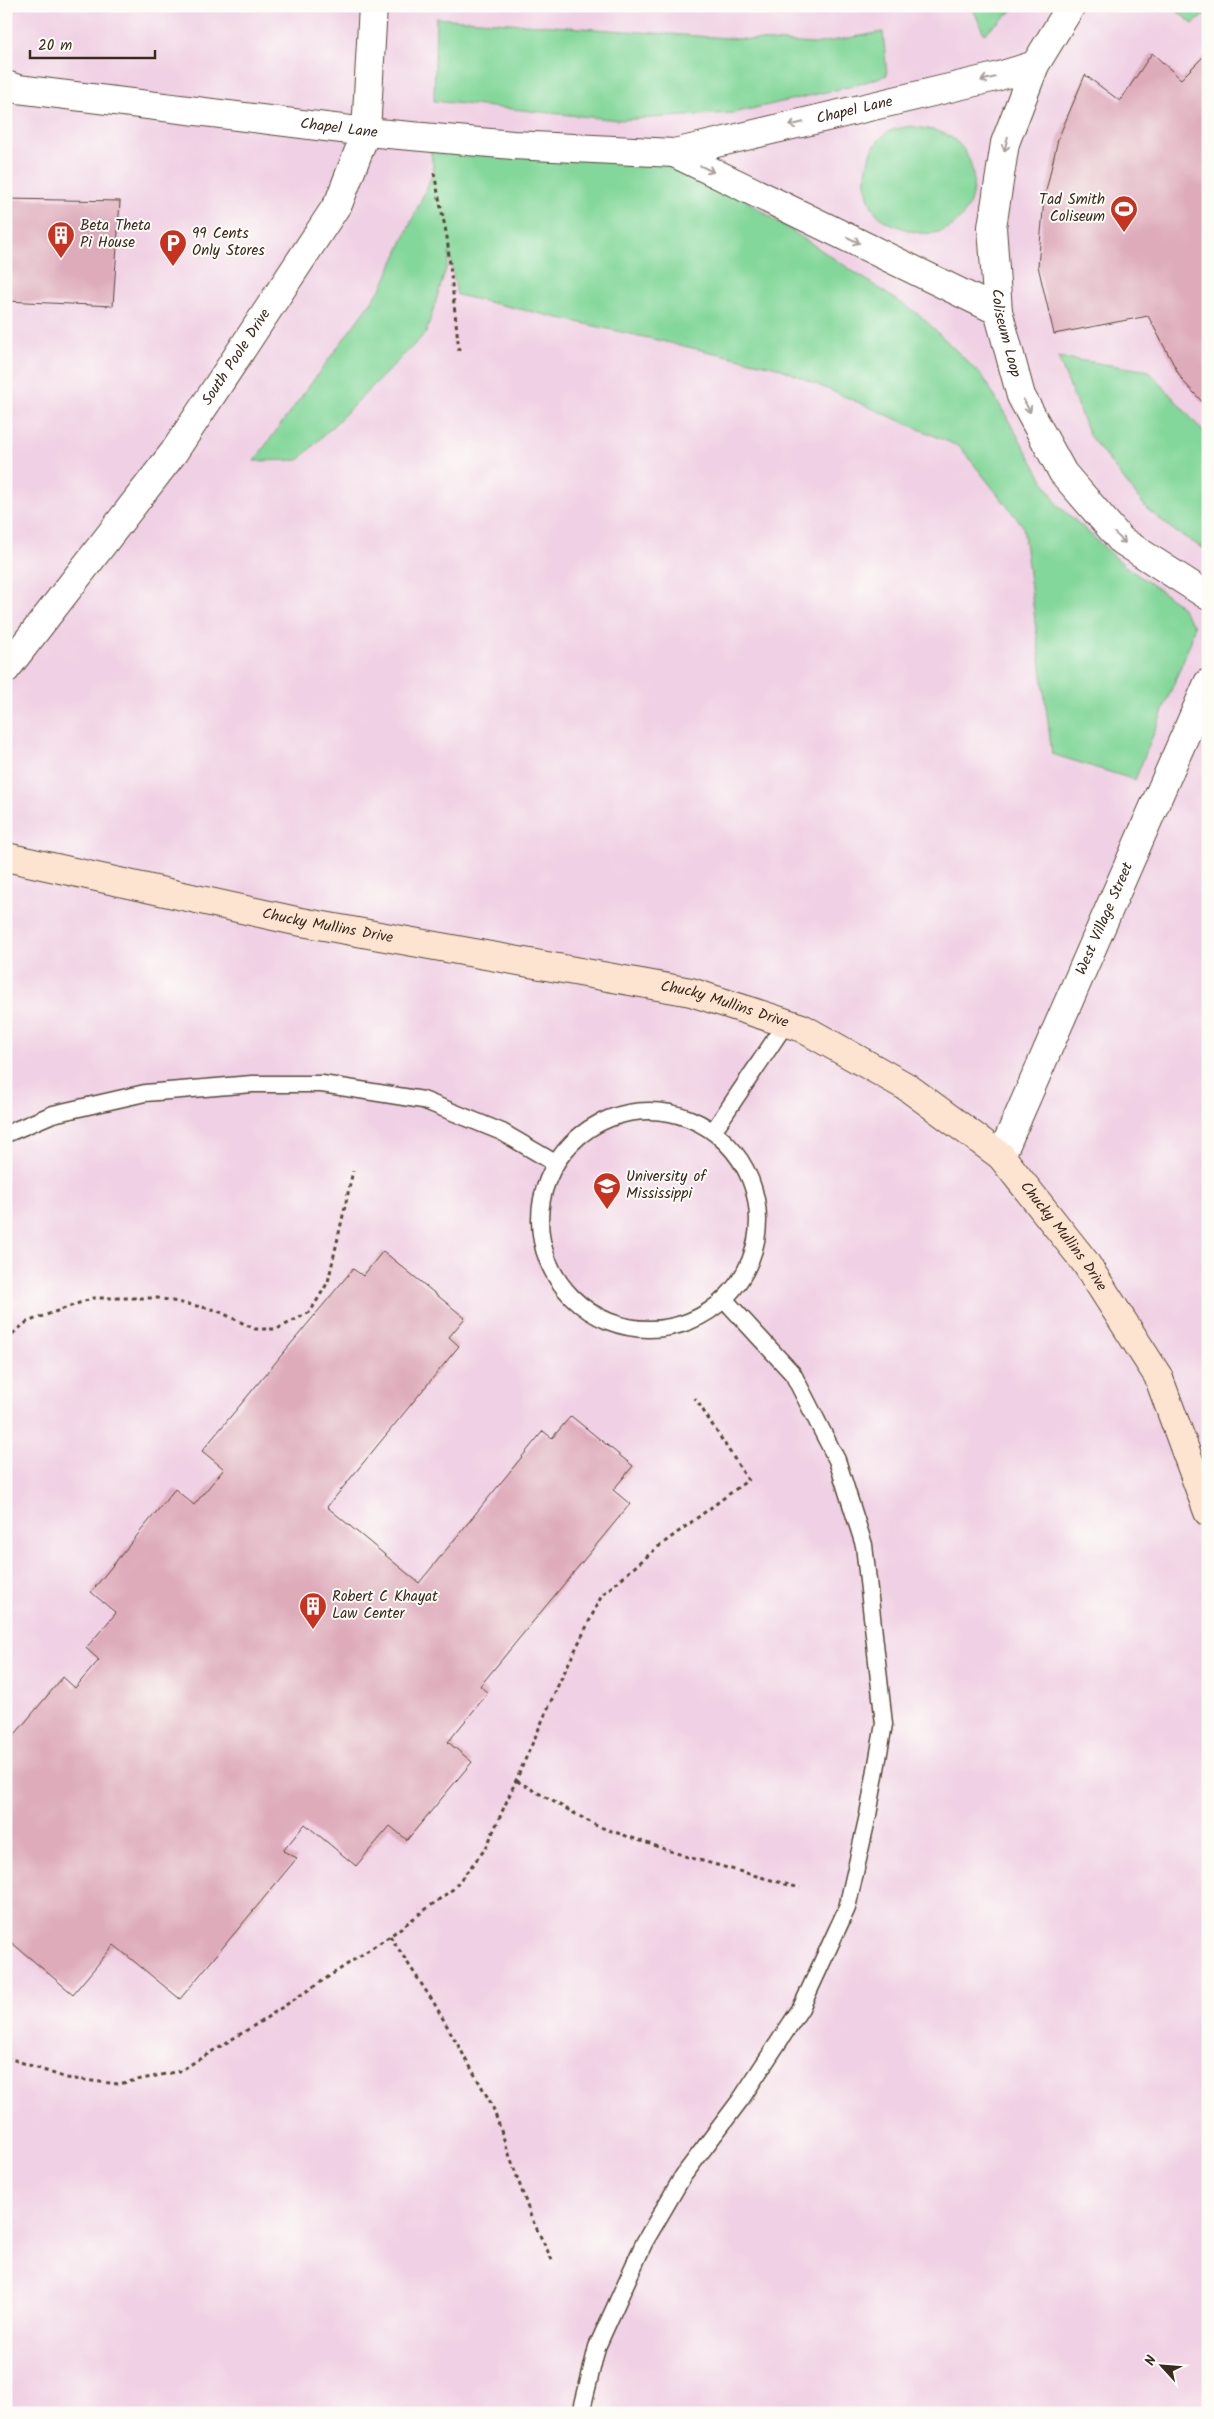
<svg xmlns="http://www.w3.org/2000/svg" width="1214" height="2419" font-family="Kalam,sans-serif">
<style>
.built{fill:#f0d0e4}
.green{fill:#83d79a;stroke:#5f805c}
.building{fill:#deabbb}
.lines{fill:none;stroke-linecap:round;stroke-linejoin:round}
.lane-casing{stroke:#564638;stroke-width:19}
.street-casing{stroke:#564638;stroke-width:30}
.secondary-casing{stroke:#564638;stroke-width:30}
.path{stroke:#564638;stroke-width:3;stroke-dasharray:4 4;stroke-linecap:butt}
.lane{stroke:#fff;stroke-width:16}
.street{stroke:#fff;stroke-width:28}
.secondary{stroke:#fde4d1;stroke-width:28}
.oneway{stroke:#a79f9a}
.labels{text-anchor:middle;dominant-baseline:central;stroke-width:4;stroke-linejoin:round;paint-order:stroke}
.street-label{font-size:15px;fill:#3b2a1e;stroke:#fdfcf7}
.poi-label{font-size:15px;fill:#3b2a1e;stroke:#fdfcf7;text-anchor:start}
</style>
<rect width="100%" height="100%" fill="#fdfcf7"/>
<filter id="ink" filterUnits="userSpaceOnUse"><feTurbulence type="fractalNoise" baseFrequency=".02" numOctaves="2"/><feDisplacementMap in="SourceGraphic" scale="10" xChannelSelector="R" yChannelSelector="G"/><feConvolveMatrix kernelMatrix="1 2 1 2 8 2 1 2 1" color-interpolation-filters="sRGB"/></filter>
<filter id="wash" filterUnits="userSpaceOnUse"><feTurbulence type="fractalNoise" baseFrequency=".0096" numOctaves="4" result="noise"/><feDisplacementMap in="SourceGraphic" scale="20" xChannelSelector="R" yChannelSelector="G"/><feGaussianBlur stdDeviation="1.12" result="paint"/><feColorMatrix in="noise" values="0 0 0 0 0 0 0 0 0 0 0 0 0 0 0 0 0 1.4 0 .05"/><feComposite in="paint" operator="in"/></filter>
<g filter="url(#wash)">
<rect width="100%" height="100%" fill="#ede7c9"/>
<path class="built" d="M6 6H1208V2413H6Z"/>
<path class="green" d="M972 6H1018L984 34Z
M1171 6H1208V12L1193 24Z
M436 18 814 44 883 32 887 75 853 86 733 113 618 120 434 101Z
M910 126C920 128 931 129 940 132 972 142 982 184 966 211 950 236 925 238 900 227 894 225 887 223 882 219 859 200 861 153 885 134 890 129 903 128 910 126Z
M428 137 674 153 921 316 984 378 1057 504 1125 566 1178 603 1194 626 1191 641 1135 780 1052 754 1023 526 960 447 777 367 457 295 449 253V259L426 333 299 460 254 461 382 287 434 171Z
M1058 357 1149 371 1208 437V551L1176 532 1147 509 1089 435Z"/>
<g id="blocks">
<path class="building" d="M1208 52V408L1182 380 1148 316 1054 334 1038 266 1044 200 1058 139 1085 75 1120 101 1152 53 1181 79Z
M6 199 120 201 113 306 6 301Z
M383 1251 465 1318 449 1337 459 1346 327 1507 419 1583 543 1431 552 1438 571 1416 633 1466 613 1490 630 1504 480 1686 488 1693 448 1742 472 1762 407 1840 390 1826 356 1866 305 1824 283 1851 297 1858 180 1999 114 1945 73 1994 6 1938V1745L63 1677 75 1688 99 1660 86 1648 116 1613 91 1592 175 1489 194 1505 224 1469 202 1451 353 1269 363 1276Z"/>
</g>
</g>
<g filter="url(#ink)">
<use href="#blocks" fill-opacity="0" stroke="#564638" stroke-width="1"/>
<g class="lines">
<g class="lane-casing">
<path id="lane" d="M540 1220a109 109 0 1 1 218 0a109 109 0 1 1-218 0Z
M714 1130 786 1023
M6 1134 53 1114 145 1093 252 1084H322L423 1100 502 1132 555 1163
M581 2413 597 2347 644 2243 683 2176 741 2099 801 2008 847 1908 868 1815 884 1724 864 1545 837 1460 793 1374 725 1300"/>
</g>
<g class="street-casing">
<g id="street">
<path id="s1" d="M1071 6 1035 65 1005 143 992 227 998 311 1021 396 1063 473 1121 540 1208 596"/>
<path id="s2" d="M6 85 18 89 366 132 513 145 674 153"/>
<path id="s3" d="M998 311 674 153 996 77 1035 65"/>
<path id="s4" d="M6 669 174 452 339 202 366 132 373 6"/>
<path id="s5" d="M1001 1156 1208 683"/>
</g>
</g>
<g class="secondary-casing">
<g id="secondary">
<path id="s6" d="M6 857 296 921 691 992 802 1028 907 1087 1001 1156 1085 1262 1158 1376 1208 1512"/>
</g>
</g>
<path class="path" d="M434 173 447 237 459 351
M6 1339 27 1322 93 1298H158L216 1310 255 1329H277L310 1312 328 1282 353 1171
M517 1781 597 1826 688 1857 800 1888
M390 1936 434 2003 492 2105 531 2217 553 2262
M6 2057 66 2078 118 2084 180 2071 260 2022 390 1936 453 1889 486 1848 560 1681 602 1595 658 1547 748 1480 695 1398"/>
<use href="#lane" class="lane"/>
<use href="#street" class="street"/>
<use href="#secondary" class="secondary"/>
</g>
<defs><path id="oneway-shaft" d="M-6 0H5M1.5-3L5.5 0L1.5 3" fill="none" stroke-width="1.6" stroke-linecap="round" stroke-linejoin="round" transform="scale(1.25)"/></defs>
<g class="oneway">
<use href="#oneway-shaft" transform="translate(988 79) rotate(166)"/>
<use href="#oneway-shaft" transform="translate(796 124) rotate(167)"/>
<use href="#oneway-shaft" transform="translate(1006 144) rotate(104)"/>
<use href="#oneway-shaft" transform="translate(707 169) rotate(26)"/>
<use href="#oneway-shaft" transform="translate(853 240) rotate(26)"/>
<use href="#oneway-shaft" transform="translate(1027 406) rotate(62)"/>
<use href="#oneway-shaft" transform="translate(1120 538) rotate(43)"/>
</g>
</g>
<defs>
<g id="stadium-pin" transform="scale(1.4375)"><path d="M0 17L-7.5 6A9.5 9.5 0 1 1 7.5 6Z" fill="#c8321e" stroke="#fdfcf7"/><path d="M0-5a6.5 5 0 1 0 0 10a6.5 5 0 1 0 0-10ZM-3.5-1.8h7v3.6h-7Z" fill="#fff"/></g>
<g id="building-pin" transform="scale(1.4375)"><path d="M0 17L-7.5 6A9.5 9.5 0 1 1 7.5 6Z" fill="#c8321e" stroke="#fdfcf7"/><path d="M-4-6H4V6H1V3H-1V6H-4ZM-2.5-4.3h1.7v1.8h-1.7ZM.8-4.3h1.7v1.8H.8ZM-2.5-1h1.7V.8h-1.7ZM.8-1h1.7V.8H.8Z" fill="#fff"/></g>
<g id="parking-pin" transform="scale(1.4375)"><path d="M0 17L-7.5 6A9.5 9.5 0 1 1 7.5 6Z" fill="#c8321e" stroke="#fdfcf7"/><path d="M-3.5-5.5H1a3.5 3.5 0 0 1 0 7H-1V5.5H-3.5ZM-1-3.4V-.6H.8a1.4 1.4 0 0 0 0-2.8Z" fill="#fff"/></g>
<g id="university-pin" transform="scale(1.4375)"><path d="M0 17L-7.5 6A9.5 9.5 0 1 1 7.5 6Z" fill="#c8321e" stroke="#fdfcf7"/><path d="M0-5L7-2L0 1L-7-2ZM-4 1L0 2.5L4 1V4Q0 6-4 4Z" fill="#fff"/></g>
</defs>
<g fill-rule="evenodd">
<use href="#stadium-pin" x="1124" y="209"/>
<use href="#building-pin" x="61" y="235"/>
<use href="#parking-pin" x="173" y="243"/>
<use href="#university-pin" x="607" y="1186"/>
<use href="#building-pin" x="313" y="1606"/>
</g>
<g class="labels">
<g class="street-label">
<text stroke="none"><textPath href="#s3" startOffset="546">Chapel Lane</textPath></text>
<text stroke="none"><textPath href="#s2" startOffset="336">Chapel Lane</textPath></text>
<text stroke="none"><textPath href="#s1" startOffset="345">Coliseum Loop</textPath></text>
<text stroke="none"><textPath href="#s4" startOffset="388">South Poole Drive</textPath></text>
<text stroke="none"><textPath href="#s5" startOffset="259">West Village Street</textPath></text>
<text stroke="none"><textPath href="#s6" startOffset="329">Chucky Mullins Drive</textPath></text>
<text stroke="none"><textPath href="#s6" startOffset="734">Chucky Mullins Drive</textPath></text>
<text stroke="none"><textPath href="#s6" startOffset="1154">Chucky Mullins Drive</textPath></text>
</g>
<g class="poi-label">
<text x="1105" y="200" text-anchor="end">Tad Smith<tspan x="1105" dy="17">Coliseum</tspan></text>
<text x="80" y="226">Beta Theta<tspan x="80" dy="17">Pi House</tspan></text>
<text x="192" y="234">99 Cents<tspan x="192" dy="17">Only Stores</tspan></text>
<text x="626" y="1177">University of<tspan x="626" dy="17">Mississippi</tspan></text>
<text x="332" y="1597">Robert C Khayat<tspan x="332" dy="17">Law Center</tspan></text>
</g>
</g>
<rect width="1214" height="2419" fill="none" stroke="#fdfcf7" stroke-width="25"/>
<g transform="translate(1162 2366) rotate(296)" stroke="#fdfcf7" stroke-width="4" paint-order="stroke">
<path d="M0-4L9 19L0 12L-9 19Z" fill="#3b2a1e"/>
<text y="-8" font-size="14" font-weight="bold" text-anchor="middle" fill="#3b2a1e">N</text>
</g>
<path d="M30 50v8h125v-8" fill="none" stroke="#3b2a1e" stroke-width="2.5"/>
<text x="38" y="50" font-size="15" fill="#3b2a1e" stroke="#fdfcf7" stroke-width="4" paint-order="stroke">20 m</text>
</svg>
